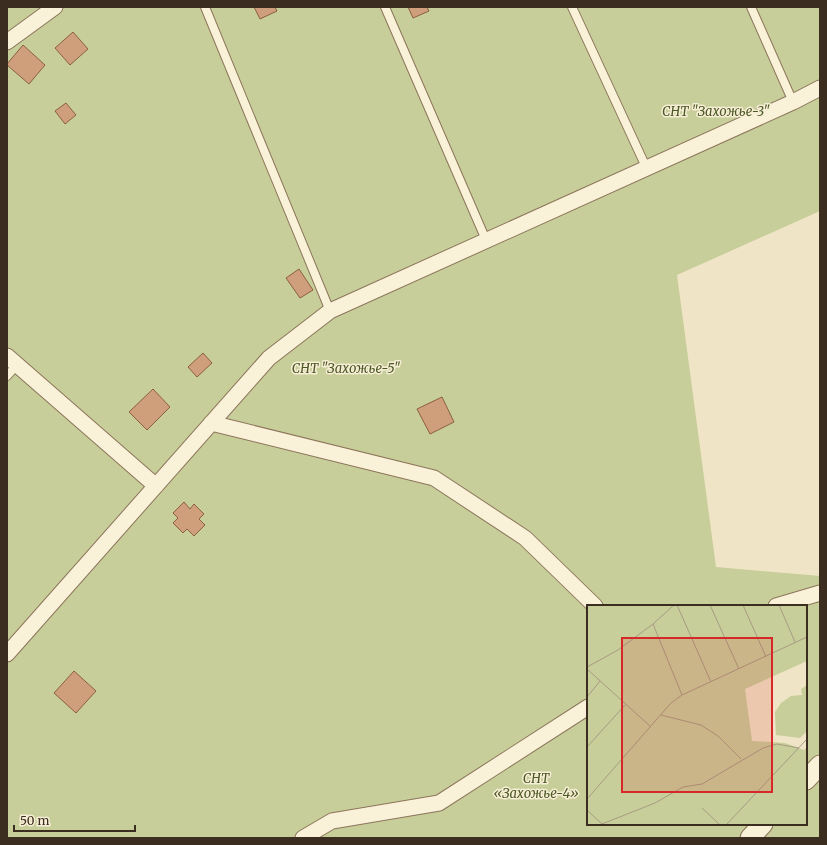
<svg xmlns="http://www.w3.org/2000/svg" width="827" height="845" font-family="Merriweather,serif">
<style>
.green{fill:#c7ce99;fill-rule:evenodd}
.building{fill:#cf9f7b;stroke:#8c5f40}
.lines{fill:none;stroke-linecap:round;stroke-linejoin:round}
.service-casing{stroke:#8c755b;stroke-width:10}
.minor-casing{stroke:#8c755b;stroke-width:17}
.tertiary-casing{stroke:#8c755b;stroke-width:21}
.service{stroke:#faf1d9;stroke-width:8}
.minor{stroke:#faf1d9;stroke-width:15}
.tertiary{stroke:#faf1d9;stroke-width:19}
.labels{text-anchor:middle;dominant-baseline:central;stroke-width:3;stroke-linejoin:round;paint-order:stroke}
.park-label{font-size:13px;font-style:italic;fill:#4b5825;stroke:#f7eed6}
.inset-road{fill:none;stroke:#a89b83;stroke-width:1}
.view{fill:#d62828;fill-opacity:0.15;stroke:#d62828;stroke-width:2}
.inset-edge{fill:none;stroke:#3b2d1f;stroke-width:2}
</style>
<rect width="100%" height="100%" fill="#f0e4c6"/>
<path class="green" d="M7 7H820V211L677 275 716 567 820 576V838H7ZM588 606H806V824H588Z"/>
<path class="building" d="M254 7H275L277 11 260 19Z
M408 7H427L429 11 413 18Z
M73 32 88 49 70 65 55 48Z
M23 45 45 65 29 84 7 65V64Z
M66 103 76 115 65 124 55 111Z
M299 269 313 290 300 298 286 278Z
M203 353 212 363 197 377 188 367Z
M153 389 170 407 147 430 129 412Z
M442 397 454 422 430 434 417 409Z
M184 502 190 509 194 504 204 514 199 519 205 525 194 536 187 529 183 533 173 523 178 518 173 513Z
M74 671 96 691 76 713 54 693Z"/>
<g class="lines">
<g class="service-casing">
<path id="service" d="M205 7 330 311
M385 7 486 240
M572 7 646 167
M751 7 793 102
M7 376 17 365"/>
</g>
<g class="minor-casing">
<path id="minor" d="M7 42 55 7
M7 356 156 486
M211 423 434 478 525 538 595 606
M776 606 820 593
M7 654 269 358 330 311 793 102 820 88
M303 838 332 821 439 803 588 707"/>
</g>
<g class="tertiary-casing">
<path id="tertiary" d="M806 780 820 765
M750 838 763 824"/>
</g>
<use href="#service" class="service"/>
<use href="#minor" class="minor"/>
<use href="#tertiary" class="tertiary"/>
</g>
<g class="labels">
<g class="park-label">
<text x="716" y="111">СНТ "Захожье-3"</text>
<text x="346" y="368">СНТ "Захожье-5"</text>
<text x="536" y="778">СНТ<tspan x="536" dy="15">«Захожье-4»</tspan></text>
</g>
</g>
<g transform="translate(587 605)">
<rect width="220" height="220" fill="#f0e4c6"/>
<path d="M0 0H220V56L158 84 165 136 198 138 217 145 220 142V220H0ZM220 80V126L213 133 189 130 188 107 194 98 204 91 215 90 214 84Z" fill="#c7ce99"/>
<path class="inset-road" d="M90 0 124 77M123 0 152 64M156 0 179 52M192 0 208 37M66 19 95 90M0 62 31 45 66 19 87 0M0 64 64 122M0 92 13 76M74 110 114 120 131 131 154 154M0 142 38 100M0 194 84 98 95 90 220 32M115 203 133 220M0 205 15 219 68 198 96 182 115 179 176 143 190 139 212 143M139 220 220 134"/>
<path class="view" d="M35 33H185V187H35Z"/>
<rect width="220" height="220" class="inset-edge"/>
</g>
<rect width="827" height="845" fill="none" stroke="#3b2d1f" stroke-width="16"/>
<path d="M14 825v6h121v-6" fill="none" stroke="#3b2d1f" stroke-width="2"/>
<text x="20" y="825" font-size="12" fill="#3b2d1f" stroke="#f7eed6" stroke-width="3" paint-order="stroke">50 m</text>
</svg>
